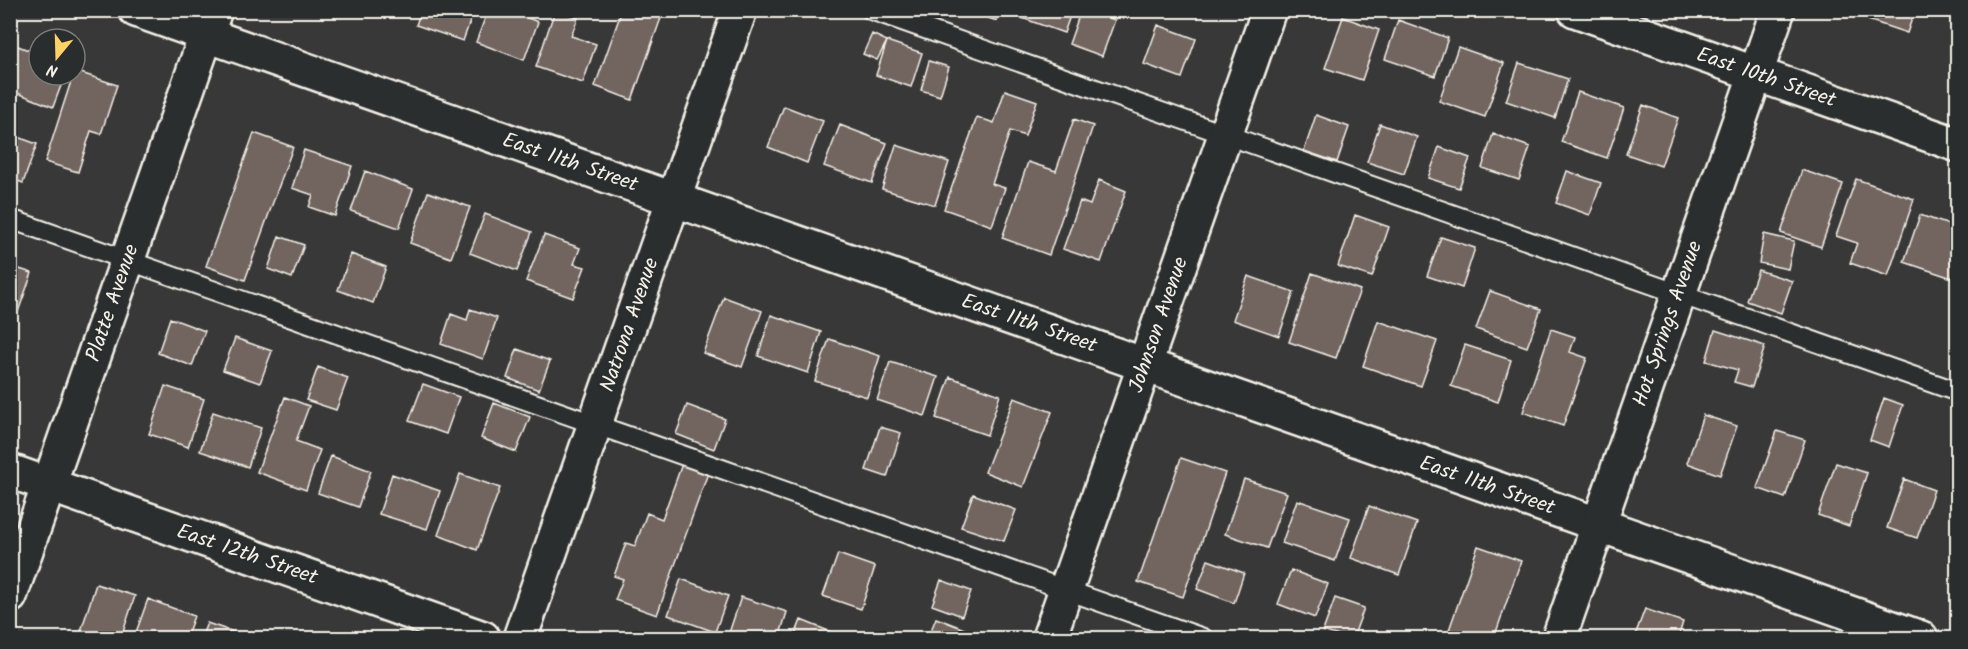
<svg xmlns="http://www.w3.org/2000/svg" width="1968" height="649" font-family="Kalam,sans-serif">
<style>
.building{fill:#726560;stroke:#f4f1e8;stroke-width:1.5}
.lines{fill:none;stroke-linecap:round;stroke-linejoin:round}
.service-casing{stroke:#f4f1e8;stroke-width:22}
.minor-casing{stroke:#f4f1e8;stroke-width:38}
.tertiary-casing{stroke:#f4f1e8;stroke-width:38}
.service{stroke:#2a2d2e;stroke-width:18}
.minor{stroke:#2a2d2e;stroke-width:33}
.tertiary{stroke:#2a2d2e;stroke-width:33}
.labels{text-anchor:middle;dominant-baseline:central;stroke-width:6;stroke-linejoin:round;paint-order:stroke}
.street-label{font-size:21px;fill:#f4f1e8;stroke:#2a2d2e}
</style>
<rect width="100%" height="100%" fill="#383838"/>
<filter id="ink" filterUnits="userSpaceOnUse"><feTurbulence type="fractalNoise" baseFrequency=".0167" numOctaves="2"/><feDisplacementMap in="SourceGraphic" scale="12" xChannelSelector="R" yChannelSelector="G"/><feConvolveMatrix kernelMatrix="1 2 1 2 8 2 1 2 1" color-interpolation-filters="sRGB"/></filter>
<g filter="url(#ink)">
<path class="building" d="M421 10H474L463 41 416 25Z
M488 10H508L538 22 524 60 476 42Z
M555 10 578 18 571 36 596 44 583 83 536 67Z
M622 10H641L661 18 632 100 595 86Z
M965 10H1001L997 21Z
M1024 10H1072L1064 33 1022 18Z
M1081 10H1088L1115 20 1102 56 1069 44Z
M1872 10H1915L1907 33 1868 20Z
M1343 17 1379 30 1362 80 1325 68Z
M1398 20 1448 38 1435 76 1385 59Z
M1158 25 1196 39 1182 78 1144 64Z
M872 34 887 41 877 60 863 54Z
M887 41 922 53 911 87 876 75Z
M18 46 39 54V75H65L53 107 10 90V65Z
M1458 47 1504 63 1485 117 1439 101Z
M929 61 949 67 940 96 921 90Z
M1519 63 1568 79 1555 118 1506 101Z
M75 71 117 85 101 134 91 131 78 172 45 162 73 75H75Z
M1005 90 1037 101 1025 136 1010 131 992 184 1005 188 992 226 944 209 977 117 994 123Z
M1578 92 1624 108 1607 158 1561 142Z
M1643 105 1678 118 1661 166 1626 154Z
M784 106 823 121 807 163 768 147Z
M1316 115 1349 127 1337 162 1304 151Z
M1074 119 1093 126 1049 255 1002 238 1028 162 1056 171Z
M1380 124 1417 137 1404 174 1367 162Z
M840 125 887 143 872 183 824 166Z
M254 133 293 147 245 280 206 266Z
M1493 134 1530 147 1519 180 1482 168Z
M12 135 37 144 23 183 10 178V140Z
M896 145 949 162 935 205 882 189Z
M1439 147 1470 158 1459 188 1428 178Z
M304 150 352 166 335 216 309 207 313 195 292 188Z
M1802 170 1843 184 1821 247 1781 233Z
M365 171 413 189 399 228 351 211Z
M1567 171 1601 183 1590 215 1556 203Z
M1856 179 1914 199 1888 276 1850 263 1857 243 1836 236Z
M1099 180 1126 191 1101 262 1063 249 1080 201 1090 205Z
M428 192 470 207 451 258 410 243Z
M485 214 532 232 517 271 470 253Z
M1355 215 1389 227 1372 277 1338 266Z
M1920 215 1958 228V263L1952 278 1904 262Z
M1764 234 1794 241 1788 269 1759 263Z
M544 235 580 248 574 264 585 267 573 298 526 281Z
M279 236 304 245 292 278 268 269Z
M1441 237 1475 248 1462 288 1427 276Z
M351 254 386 267 373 303 338 290Z
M10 266 32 273 10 334Z
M1758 270 1792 281 1781 313 1747 301Z
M1312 273 1360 290 1336 358 1289 342Z
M1248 276 1294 292 1279 336 1233 320Z
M1490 291 1541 309 1527 347 1476 329Z
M724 297 762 311 742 367 703 353Z
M470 309 497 318 483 359 441 344 451 314 467 320Z
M771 315 821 332 808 373 758 356Z
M170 318 205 331 192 366 158 353Z
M1378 321 1437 341 1421 386 1363 366Z
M1551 329 1575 337 1570 352 1587 358 1563 426 1523 412Z
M1715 330 1765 346 1752 387 1734 382 1738 370 1706 361Z
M235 338 272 351 260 383 223 370Z
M829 339 880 356 867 397 815 381Z
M1465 345 1511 360 1498 402 1451 386Z
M517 349 550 361 539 390 507 378Z
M890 362 938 377 925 416 877 400Z
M318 367 348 378 336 410 306 400Z
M950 377 1000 395 987 435 936 418Z
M423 384 459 397 446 434 409 421Z
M165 386 204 399 188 447 149 434Z
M285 397 309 406 296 441 320 450 306 490 257 472Z
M1014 398 1052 412 1023 487 985 472Z
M1884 398 1903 405 1889 447 1870 440Z
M494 403 530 417 516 452 481 438Z
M687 405 725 419 714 449 676 434Z
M213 412 261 428 248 467 200 451Z
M1703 415 1737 426 1720 475 1687 463Z
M880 427 901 433 887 477 866 470Z
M1777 431 1805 440 1785 498 1757 488Z
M331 456 371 471 358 507 318 493Z
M1181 458 1225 473 1183 597 1138 582Z
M1836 463 1867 473 1849 526 1818 515Z
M682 464 708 473 657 615 615 600 623 579 614 576 626 543 635 546 647 513 662 519Z
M392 474 440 491 427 529 379 514Z
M460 474 500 488 477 550 438 535Z
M1244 479 1287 493 1267 548 1225 534Z
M1904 479 1934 490 1917 538 1887 528Z
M973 494 1016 510 1004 541 961 527Z
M1297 500 1350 518 1335 561 1282 543Z
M1369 506 1417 523 1399 575 1351 558Z
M1478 546 1521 561 1494 638H1463L1448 633Z
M838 554 875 567 861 609 823 596Z
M1208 560 1244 573 1234 603 1197 589Z
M1291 570 1328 584 1315 618 1278 604Z
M681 579 728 596 715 632 668 615Z
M941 580 971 591 962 616 932 605Z
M96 584 135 596 121 638H104L81 631Z
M741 597 787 612 779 638H734L728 636Z
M1335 598 1364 608 1353 638H1345L1323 631Z
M148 599 194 616 186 638H134Z
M1645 609 1683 622 1678 638H1634Z
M936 618 972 632 970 638H928Z
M801 620 846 638H794Z
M207 623 251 638H201Z"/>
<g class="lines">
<g class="service-casing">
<path id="service" d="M871 10 1958 392
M10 219 1203 638"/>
</g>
<g class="minor-casing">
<path id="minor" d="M136 10 1921 638
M1575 10 1958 145
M10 471 483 638
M10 596 215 10
M520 638 740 10
M1049 638 1269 10"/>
</g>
<g class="tertiary-casing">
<path id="tertiary" d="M1559 638 1778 10"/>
</g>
<use href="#service" class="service"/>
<use href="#minor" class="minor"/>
<use href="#tertiary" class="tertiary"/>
</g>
</g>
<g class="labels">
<g class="street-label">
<text transform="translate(1766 78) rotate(19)">East 10th Street</text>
<text transform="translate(570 163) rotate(19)">East 11th Street</text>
<text transform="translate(113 303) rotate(-71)">Platte Avenue</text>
<text transform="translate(1029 324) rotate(19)">East 11th Street</text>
<text transform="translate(1668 324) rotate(-71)">Hot Springs Avenue</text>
<text transform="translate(630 325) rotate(-71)">Natrona Avenue</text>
<text transform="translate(1159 325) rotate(-71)">Johnson Avenue</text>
<text transform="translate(1487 486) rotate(19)">East 11th Street</text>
<text transform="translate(247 555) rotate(19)">East 12th Street</text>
</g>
</g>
<rect width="1968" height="649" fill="none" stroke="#2a2d2e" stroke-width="36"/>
<rect x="18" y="18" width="1932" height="613" fill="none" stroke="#f4f1e8" stroke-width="2" filter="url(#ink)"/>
<g transform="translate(57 57) rotate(199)"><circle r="28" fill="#2a2d2e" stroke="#7b7b78" stroke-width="1.5"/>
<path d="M0-4.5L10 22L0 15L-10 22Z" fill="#ffd166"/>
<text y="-9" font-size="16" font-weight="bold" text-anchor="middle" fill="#f4f1e8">N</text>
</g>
</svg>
